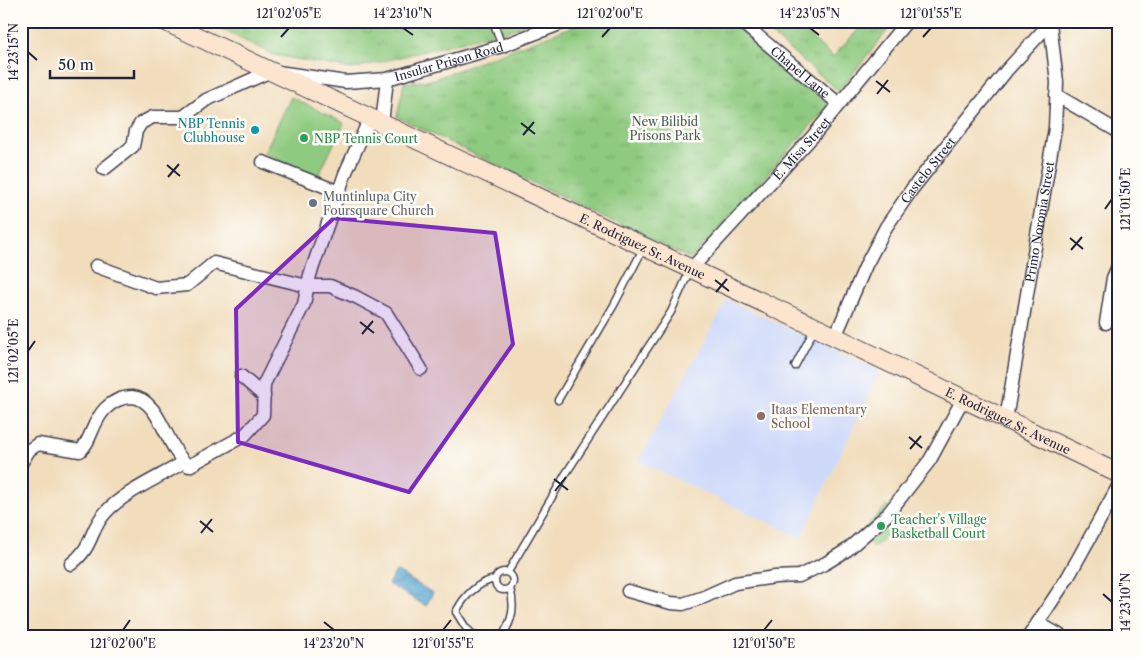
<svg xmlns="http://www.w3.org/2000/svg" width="1140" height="657" font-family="'Libre Caslon Text',serif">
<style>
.built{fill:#cfdafa}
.grass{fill:url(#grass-tufts);stroke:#58765d}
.garden{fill:#8eca7f;stroke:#58765d}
.water{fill:url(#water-waves);stroke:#3e6486}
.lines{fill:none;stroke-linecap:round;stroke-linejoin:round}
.lane-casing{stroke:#413e4e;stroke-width:9}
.street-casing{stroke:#413e4e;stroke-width:15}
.secondary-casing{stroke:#413e4e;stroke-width:20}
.lane{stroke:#fff;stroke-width:6}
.street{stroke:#fff;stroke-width:12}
.secondary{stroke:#fbe5cf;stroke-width:18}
.marked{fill:#7b2cbf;fill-opacity:0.2;stroke:#7b2cbf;stroke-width:4;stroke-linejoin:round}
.ticks{fill:none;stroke:#22223b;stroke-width:2}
.culture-dot{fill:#0f9aa8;stroke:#fdfcf7;stroke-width:2}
.leisure-dot{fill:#2e9e5b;stroke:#fdfcf7;stroke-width:2}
.worship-dot{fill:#6b7280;stroke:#fdfcf7;stroke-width:2}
.education-dot{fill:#8d6e63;stroke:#fdfcf7;stroke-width:2}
.labels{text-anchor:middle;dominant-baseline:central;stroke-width:5;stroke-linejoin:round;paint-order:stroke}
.street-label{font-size:12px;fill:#22223b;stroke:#fdfcf7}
.park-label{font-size:12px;fill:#485d53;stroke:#fdfcf7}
.culture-label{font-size:12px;fill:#0d838f;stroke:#fdfcf7;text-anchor:end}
.leisure-label{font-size:12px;fill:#27864d;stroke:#fdfcf7;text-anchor:start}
.worship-label{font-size:12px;fill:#5b616d;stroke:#fdfcf7;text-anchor:start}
.education-label{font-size:12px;fill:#785e54;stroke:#fdfcf7;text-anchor:start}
.neatline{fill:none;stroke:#22223b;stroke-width:2}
.ticks-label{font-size:12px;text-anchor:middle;fill:#22223b}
</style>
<defs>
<pattern id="grass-tufts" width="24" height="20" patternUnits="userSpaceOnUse" patternTransform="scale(1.25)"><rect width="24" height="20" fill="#8eca7f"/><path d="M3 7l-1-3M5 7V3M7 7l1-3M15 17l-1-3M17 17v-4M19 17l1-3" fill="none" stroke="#7aad6f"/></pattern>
<pattern id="water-waves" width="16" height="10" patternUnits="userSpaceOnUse" patternTransform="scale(1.25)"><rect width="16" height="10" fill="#59a5d1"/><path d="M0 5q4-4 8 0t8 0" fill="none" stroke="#4986ab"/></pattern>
</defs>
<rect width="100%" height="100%" fill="#fdfcf7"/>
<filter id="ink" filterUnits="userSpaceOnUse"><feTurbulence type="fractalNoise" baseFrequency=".02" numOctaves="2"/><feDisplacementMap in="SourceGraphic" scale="10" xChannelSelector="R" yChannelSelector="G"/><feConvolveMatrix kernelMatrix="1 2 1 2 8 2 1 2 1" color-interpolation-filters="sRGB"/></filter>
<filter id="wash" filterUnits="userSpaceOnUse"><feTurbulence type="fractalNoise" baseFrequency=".0096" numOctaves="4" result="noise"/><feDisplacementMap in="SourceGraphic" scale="20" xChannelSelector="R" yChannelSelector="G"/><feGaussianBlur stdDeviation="1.12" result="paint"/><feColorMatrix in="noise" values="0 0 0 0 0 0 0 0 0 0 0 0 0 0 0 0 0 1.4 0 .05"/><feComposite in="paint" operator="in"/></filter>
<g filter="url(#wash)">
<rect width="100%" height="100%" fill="#f1ddbc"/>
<path class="built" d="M727 300 880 371 801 538 638 461Z"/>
<path class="grass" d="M204 21H534L517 28 352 69 274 55Z
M587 21H729L829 105 691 259 397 117 404 83 432 80Z
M755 21H793L833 57 866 21H895L839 91Z"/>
<path class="garden" d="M291 97 344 123 317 179 264 153Z
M886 506 901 518 874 548 860 534Z"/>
<path class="water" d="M396 571 433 593 426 606 388 584Z"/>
</g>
<g filter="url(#ink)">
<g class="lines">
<g class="lane-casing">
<path id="lane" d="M493 21 502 46
M795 366 815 328
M558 400 614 305 643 249
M508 572 565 475 671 312 690 270
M495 581a9 9 0 1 1 18 0a9 9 0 1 1-18 0Z
M475 636 466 628 456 612C464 596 478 582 495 579
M502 636C513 620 515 606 510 588"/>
</g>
<g class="street-casing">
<g id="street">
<path id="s1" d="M740 21 839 104"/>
<path d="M1056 95 1119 132"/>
<path d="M382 124 387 79"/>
<path d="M263 162 339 192"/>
<path id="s2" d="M104 169 133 146 136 131 141 123 153 117H183L206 100 271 71 346 82 387 79 502 46 568 21"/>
<path d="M96 266 156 288 187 285 214 263 307 286H330L356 297 386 313 421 369"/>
<path id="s3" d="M690 270 813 136 907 21"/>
<path d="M1106 323 1113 278 1119 264"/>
<path id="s4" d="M835 337 866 265 886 227 912 189 1007 70 1052 21"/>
<path d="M241 376 264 396"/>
<path id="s5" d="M1006 419 1055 128 1057 82 1050 23"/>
<path d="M21 463 29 450 38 444 80 451C91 442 92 422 105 409 113 401 121 397 132 397 161 399 166 450 189 466L245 435 263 415 264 384 304 304 310 275 345 174 370 118"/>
<path d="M71 564C94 546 89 531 105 513 124 492 160 477 184 462"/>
<path d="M628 591 671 603 683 604 704 597 735 583 775 577 799 576 826 563 847 550 887 515 930 460 963 399"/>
<path d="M1038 623 1061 636"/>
<path d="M1029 636 1068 577 1119 485"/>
</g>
</g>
<g class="secondary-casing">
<g id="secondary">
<path id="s6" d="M164 21 815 327 1119 474"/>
</g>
</g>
<use href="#lane" class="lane"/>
<use href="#street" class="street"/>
<use href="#secondary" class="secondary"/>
</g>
</g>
<path class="marked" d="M334 218 495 233 513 344 409 492 238 442 236 309Z"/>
<path class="ticks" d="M403 28 413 35M810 28 819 35M281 37 289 28M602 37 610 28M923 37 931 28M28 52 37 60M876 81 890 92M877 94 888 80M521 123 535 134M523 135 534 122M167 165 180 176M168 177 179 164M1105 209 1112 199M1070 238 1083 249M1071 250 1082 237M715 280 729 291M716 292 727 279M360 322 374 333M362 334 373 321M28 351 35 341M909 437 922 448M910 449 921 436M554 479 568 490M555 491 566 477M200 521 213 532M201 533 212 519M1103 594 1112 602M324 622 334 630M123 630 130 620M443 630 451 620M764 630 772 620"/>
<circle class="culture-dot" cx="255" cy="130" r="5"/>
<g class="leisure-dot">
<circle cx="304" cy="138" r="5"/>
<circle cx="881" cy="526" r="5"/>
</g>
<circle class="worship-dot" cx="313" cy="203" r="5"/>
<circle class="education-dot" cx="761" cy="416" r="5"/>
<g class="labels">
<g class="street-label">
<text stroke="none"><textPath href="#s2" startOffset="386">Insular Prison Road</textPath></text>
<text stroke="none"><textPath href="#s1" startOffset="79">Chapel Lane</textPath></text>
<text stroke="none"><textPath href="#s3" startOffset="165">E. Misa Street</textPath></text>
<text stroke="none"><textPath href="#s4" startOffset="192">Castelo Street</textPath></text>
<text stroke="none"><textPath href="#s5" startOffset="200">Primo Noronia Street</textPath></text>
<text stroke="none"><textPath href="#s6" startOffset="529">E. Rodriguez Sr. Avenue</textPath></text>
<text stroke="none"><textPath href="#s6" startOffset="934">E. Rodriguez Sr. Avenue</textPath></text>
</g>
<g class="park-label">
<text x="665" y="121">New Bilibid<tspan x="665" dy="14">Prisons Park</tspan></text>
</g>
<g class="culture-label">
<text x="245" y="123">NBP Tennis<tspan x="245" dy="14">Clubhouse</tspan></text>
</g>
<g class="leisure-label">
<text x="314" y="138">NBP Tennis Court</text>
<text x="891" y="519">Teacher's Village<tspan x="891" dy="14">Basketball Court</tspan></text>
</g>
<g class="worship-label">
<text x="323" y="196">Muntinlupa City<tspan x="323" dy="14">Foursquare Church</tspan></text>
</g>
<g class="education-label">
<text x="771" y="409">Itaas Elementary<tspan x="771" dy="14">School</tspan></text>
</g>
</g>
<rect width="1140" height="657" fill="none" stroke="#fdfcf7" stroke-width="55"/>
<path d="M50 70v8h84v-8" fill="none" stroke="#22223b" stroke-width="2.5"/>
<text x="58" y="70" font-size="15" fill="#22223b" stroke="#fdfcf7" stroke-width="4" paint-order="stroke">50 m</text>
<rect x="28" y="28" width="1084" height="602" class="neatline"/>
<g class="ticks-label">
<text x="289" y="18">121°02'05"E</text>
<text x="403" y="18">14°23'10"N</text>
<text x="610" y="18">121°02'00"E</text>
<text x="810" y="18">14°23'05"N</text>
<text x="931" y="18">121°01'55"E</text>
<text transform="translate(14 52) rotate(-90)" y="4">14°23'15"N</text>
<text transform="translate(1126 199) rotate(-90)" y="4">121°01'50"E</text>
<text transform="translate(14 351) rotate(-90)" y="4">121°02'05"E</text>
<text transform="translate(1126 602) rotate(-90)" y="4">14°23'10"N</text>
<text x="123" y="648">121°02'00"E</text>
<text x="334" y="648">14°23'20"N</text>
<text x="443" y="648">121°01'55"E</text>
<text x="764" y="648">121°01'50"E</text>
</g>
</svg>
